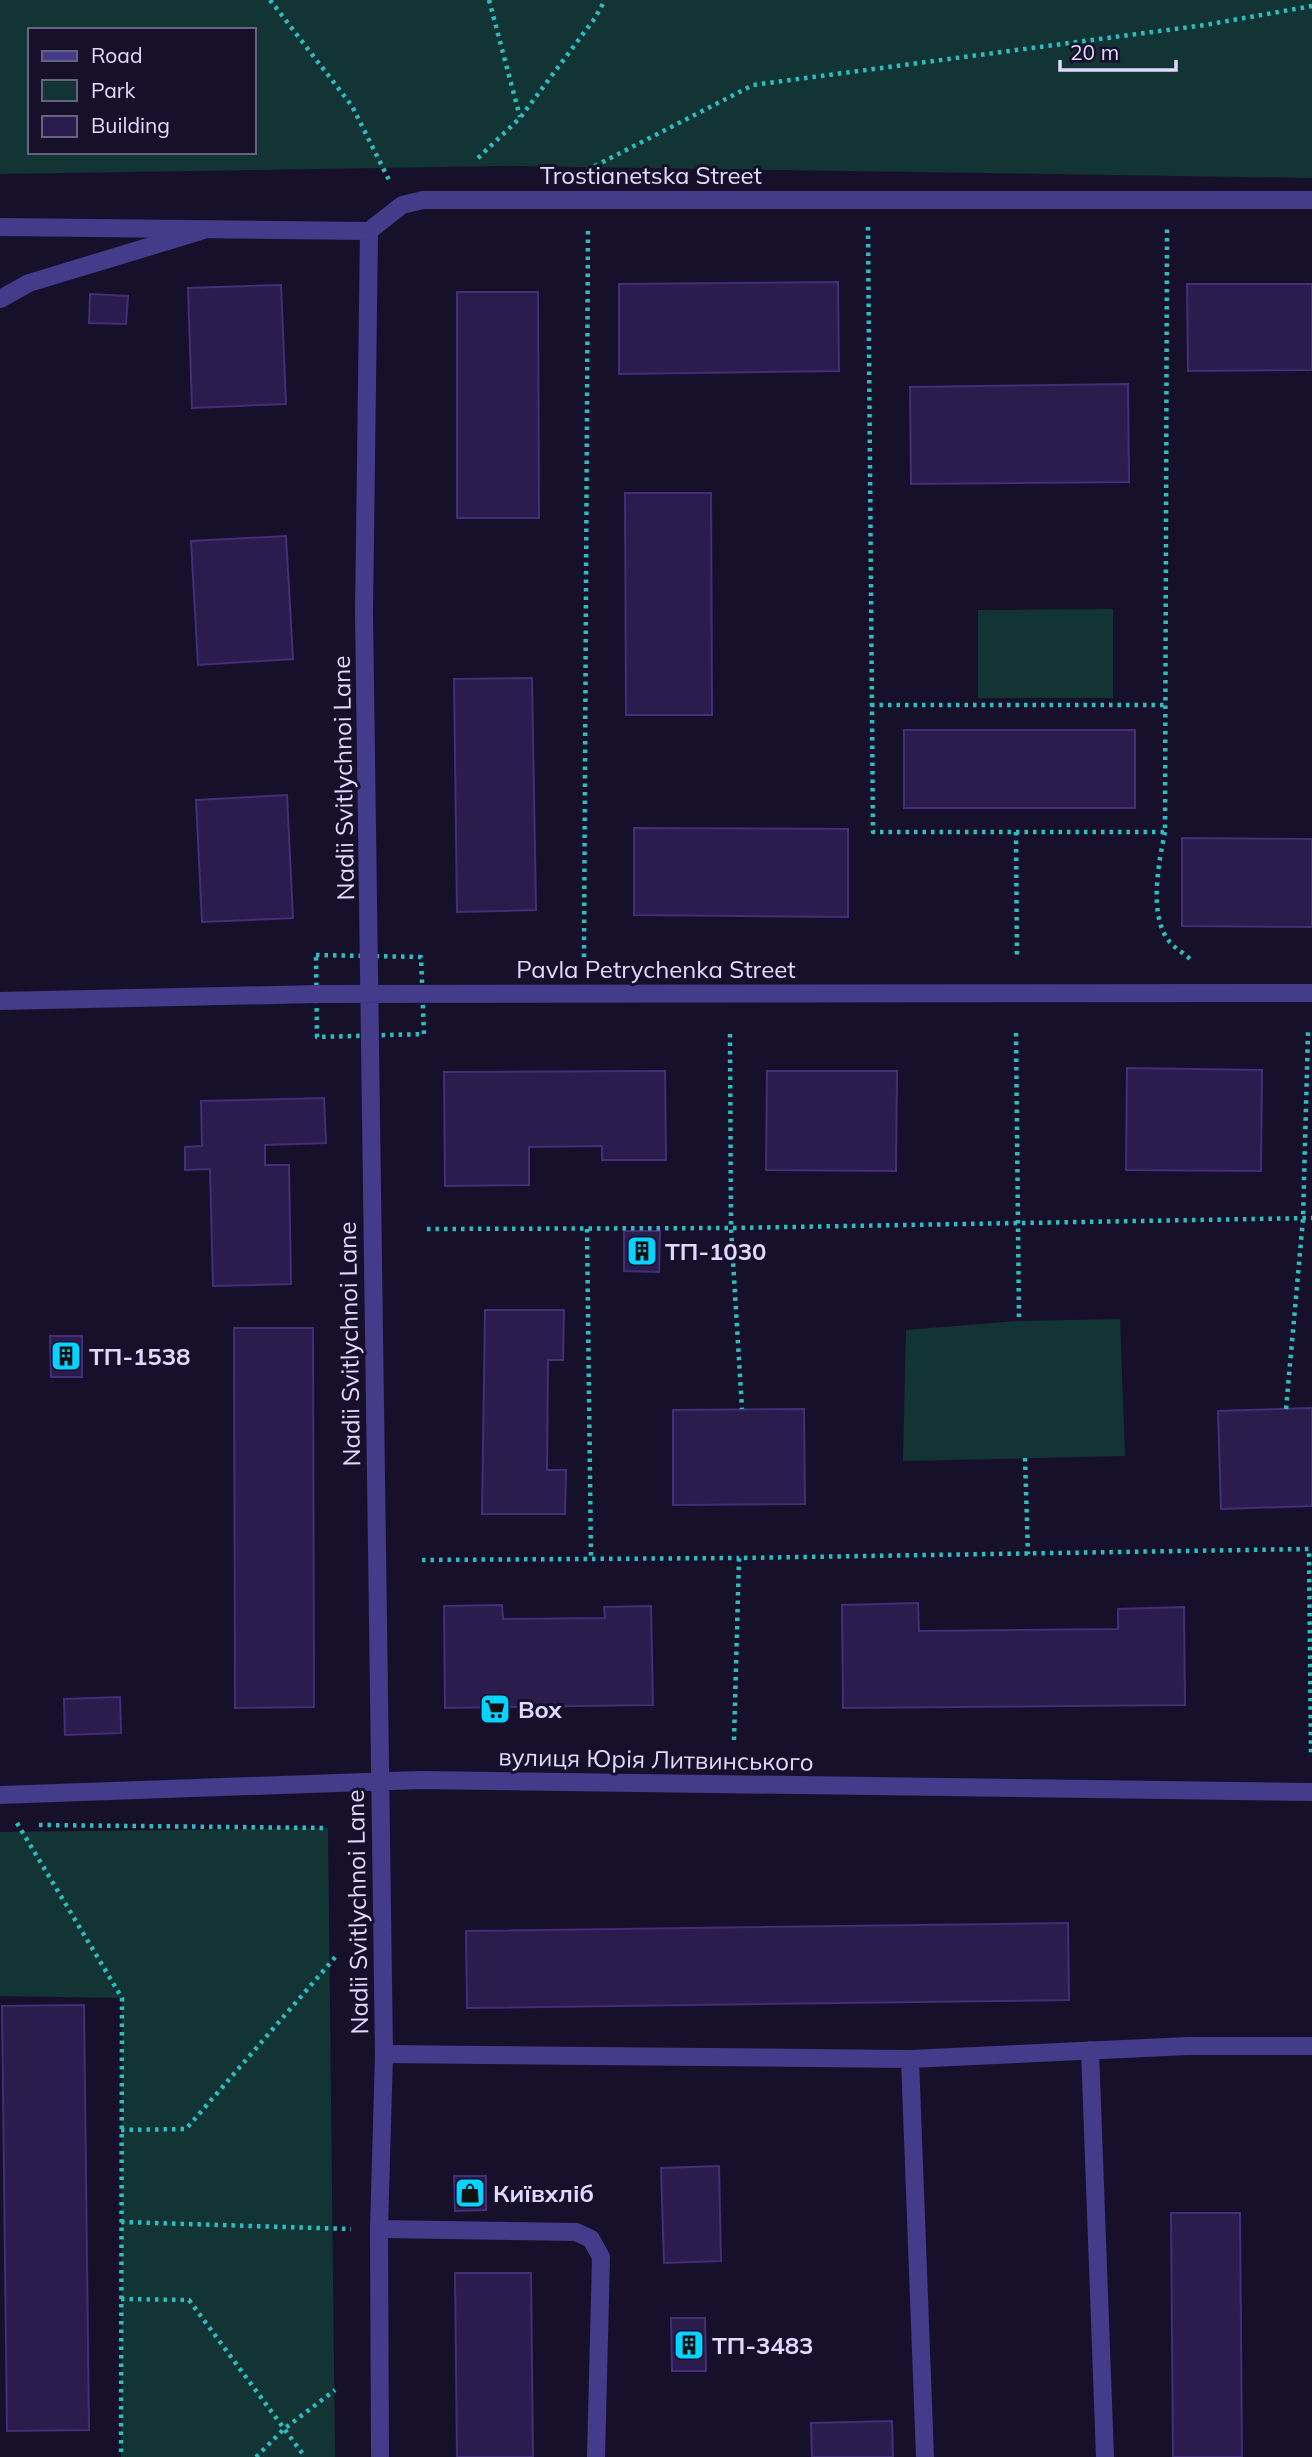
<svg xmlns="http://www.w3.org/2000/svg" width="1312" height="2457" font-family="Mulish,sans-serif">
<style>
.green{fill:#133435;fill-rule:evenodd}
.building{fill:#2a1c4c;stroke:#422e79;stroke-width:2}
.lines{fill:none;stroke-linecap:round;stroke-linejoin:round}
.path{stroke:#2ebdbf;stroke-width:4.5;stroke-dasharray:3.5 5;stroke-linecap:butt}
.service{stroke:#443b8b;stroke-width:18}
.minor{stroke:#443b8b;stroke-width:18}
.labels{text-anchor:middle;dominant-baseline:central;stroke-width:6;stroke-linejoin:round;paint-order:stroke}
.street-label{font-size:24px;fill:#e1daff;stroke:#17102b}
.poi-label{font-size:24px;font-weight:bold;fill:#e1daff;stroke:#17102b;text-anchor:start}
</style>
<rect width="100%" height="100%" fill="#17102b"/>
<path class="green" d="M0 0H1312V178L507 166 0 174ZM30 30H254V152H30Z
M1113 609V698H978V610Z
M1120 1319 1125 1456 903 1461 906 1330 1019 1321Z
M328 1828 335 2457H121L122 1998 0 1996V1832Z"/>
<path class="building" d="M838 282 839 371 619 374V284Z
M1187 284H1312V370L1188 371Z
M281 285 286 404 192 408 188 288Z
M457 292H538L539 518H457Z
M90 294 128 296 126 324 89 323Z
M1128 384 1129 482 911 484 910 387Z
M625 493H711L712 715H626Z
M286 536 293 659 198 665 191 541Z
M532 678 536 910 457 912 454 679Z
M904 730H1135V808H904Z
M287 795 293 918 202 922 196 800Z
M634 828 848 829V917L634 915Z
M1182 838 1312 839V927L1182 926Z
M1127 1068 1262 1070 1261 1171 1126 1170Z
M665 1071 666 1160H602V1146L529 1147V1185L445 1186 444 1072Z
M767 1071H897L896 1171 766 1170Z
M324 1098 326 1143 265 1145V1165H289L291 1284 213 1286 210 1169 185 1170V1147L202 1146 201 1101Z
M624 1231H660L659 1272 624 1271Z
M485 1310H564L563 1360H548L547 1470H566L565 1514H482Z
M234 1328H313L314 1707 235 1708Z
M50 1336H82V1377H51Z
M1312 1408V1506L1221 1509 1218 1411Z
M804 1409 805 1504 673 1505V1410Z
M918 1603 919 1631 1118 1629V1609L1184 1607 1185 1705 843 1708 842 1605Z
M502 1605 503 1619 605 1618 604 1607 651 1606 653 1705 445 1708 444 1606Z
M120 1697 121 1733 65 1735 64 1699Z
M1068 1923 1069 2000 467 2008 466 1931Z
M84 2005 89 2430 7 2431 2 2006Z
M719 2166 721 2261 664 2263 661 2168Z
M454 2176H486V2210L455 2211Z
M1171 2213H1240L1242 2457H1173Z
M455 2273H531L533 2457H457Z
M671 2318H705L706 2371H672Z
M892 2421 893 2457H812L811 2423Z"/>
<g class="lines">
<path class="path" d="M270 0 352 106 389 180
M489 0 520 117
M478 158 520 118 595 18 605 0
M587 170 753 85 1205 25 1312 6
M868 227 873 832H1165L1167 226
M871 705H1166
M1016 832 1017 958
M1165 832C1159 861 1148 915 1169 941 1174 948 1184 953 1190 959
M316 955 421 957 424 1034 317 1037Z
M584 957 588 226
M1016 1033 1019 1321
M730 1034 731 1228 742 1409
M427 1229 731 1228 1312 1218
M587 1229 591 1559
M1286 1409 1303 1219 1308 1032
M1025 1458 1028 1554
M422 1560 739 1558
M734 1740 739 1558 1309 1549 1311 1756
M17 1823 122 1998 121 2457
M39 1825 328 1828
M121 2130 186 2129 338 1954
M121 2222 351 2229
M121 2299 189 2300 305 2457
M256 2457 284 2429 335 2390"/>
<path class="service" d="M0 299 29 283 201 231
M1090 2050 1105 2457
M384 2054 910 2059 1188 2046H1312
M910 2059 925 2457
M379 2229 576 2232 591 2239 601 2257 596 2457"/>
<path class="minor" d="M0 227 369 231 402 205 423 200H1312
M369 231 364 612 384 2054 379 2229 380 2457
M0 1001 317 994 1312 993
M0 1795 420 1780 1312 1792"/>
</g>
<defs>
<g id="building-square" transform="scale(1.575)"><rect x="-9" y="-9" width="18" height="18" rx="4" fill="#06d3ff" stroke="#17102b"/><path d="M-4-6H4V6H1V3H-1V6H-4ZM-2.5-4.3h1.7v1.8h-1.7ZM.8-4.3h1.7v1.8H.8ZM-2.5-1h1.7V.8h-1.7ZM.8-1h1.7V.8H.8Z" fill="#111"/></g>
<g id="supermarket-square" transform="scale(1.575)"><rect x="-9" y="-9" width="18" height="18" rx="4" fill="#06d3ff" stroke="#17102b"/><path d="M-6-5.5h2.5l.6 2H6L4.5 2H-2.5L-4.4-4H-6ZM-1.5 3.2a1.3 1.3 0 1 0 .1 0ZM3 3.2a1.3 1.3 0 1 0 .1 0Z" fill="#111"/></g>
<g id="shop-square" transform="scale(1.575)"><rect x="-9" y="-9" width="18" height="18" rx="4" fill="#06d3ff" stroke="#17102b"/><path d="M-5-2.5h2.3a2.7 3.5 0 0 1 5.4 0H5L5.5 6h-11ZM-1.5-2.5h3a1.5 2.3 0 0 0-3 0Z" fill="#111"/></g>
</defs>
<g fill-rule="evenodd">
<use href="#building-square" x="642" y="1251"/>
<use href="#building-square" x="66" y="1356"/>
<use href="#supermarket-square" x="495" y="1709"/>
<use href="#shop-square" x="470" y="2193"/>
<use href="#building-square" x="689" y="2345"/>
</g>
<g class="labels">
<g class="street-label">
<text x="651" y="175">Trostianetska Street</text>
<text transform="translate(343 778) rotate(-91)">Nadii Svitlychnoi Lane</text>
<text x="656" y="969">Pavla Petrychenka Street</text>
<text transform="translate(349 1344) rotate(-91)">Nadii Svitlychnoi Lane</text>
<text transform="translate(656 1759) rotate(1)">вулиця Юрія Литвинського</text>
<text transform="translate(357 1912) rotate(-91)">Nadii Svitlychnoi Lane</text>
</g>
<g class="poi-label">
<text x="665" y="1251">ТП-1030</text>
<text x="89" y="1356">ТП-1538</text>
<text x="518" y="1709">Box</text>
<text x="493" y="2193">Київхліб</text>
<text x="712" y="2345">ТП-3483</text>
</g>
</g>
<rect x="28" y="28" width="228" height="126" fill="#17102b" stroke="#686180" stroke-width="2"/>
<rect x="42" y="51" width="35" height="10" fill="#443b8b" stroke="#686180" stroke-width="2"/>
<text x="91" y="63" font-size="21" fill="#e1daff">Road</text>
<rect x="42" y="80" width="35" height="21" fill="#133435" stroke="#686180" stroke-width="2"/>
<text x="91" y="98" font-size="21" fill="#e1daff">Park</text>
<rect x="42" y="116" width="35" height="21" fill="#2a1c4c" stroke="#686180" stroke-width="2"/>
<text x="91" y="133" font-size="21" fill="#e1daff">Building</text>
<path d="M1060 60v10h116v-10" fill="none" stroke="#e1daff" stroke-width="3.5"/>
<text x="1070" y="60" font-size="21" fill="#e1daff" stroke="#17102b" stroke-width="5" paint-order="stroke">20 m</text>
</svg>
